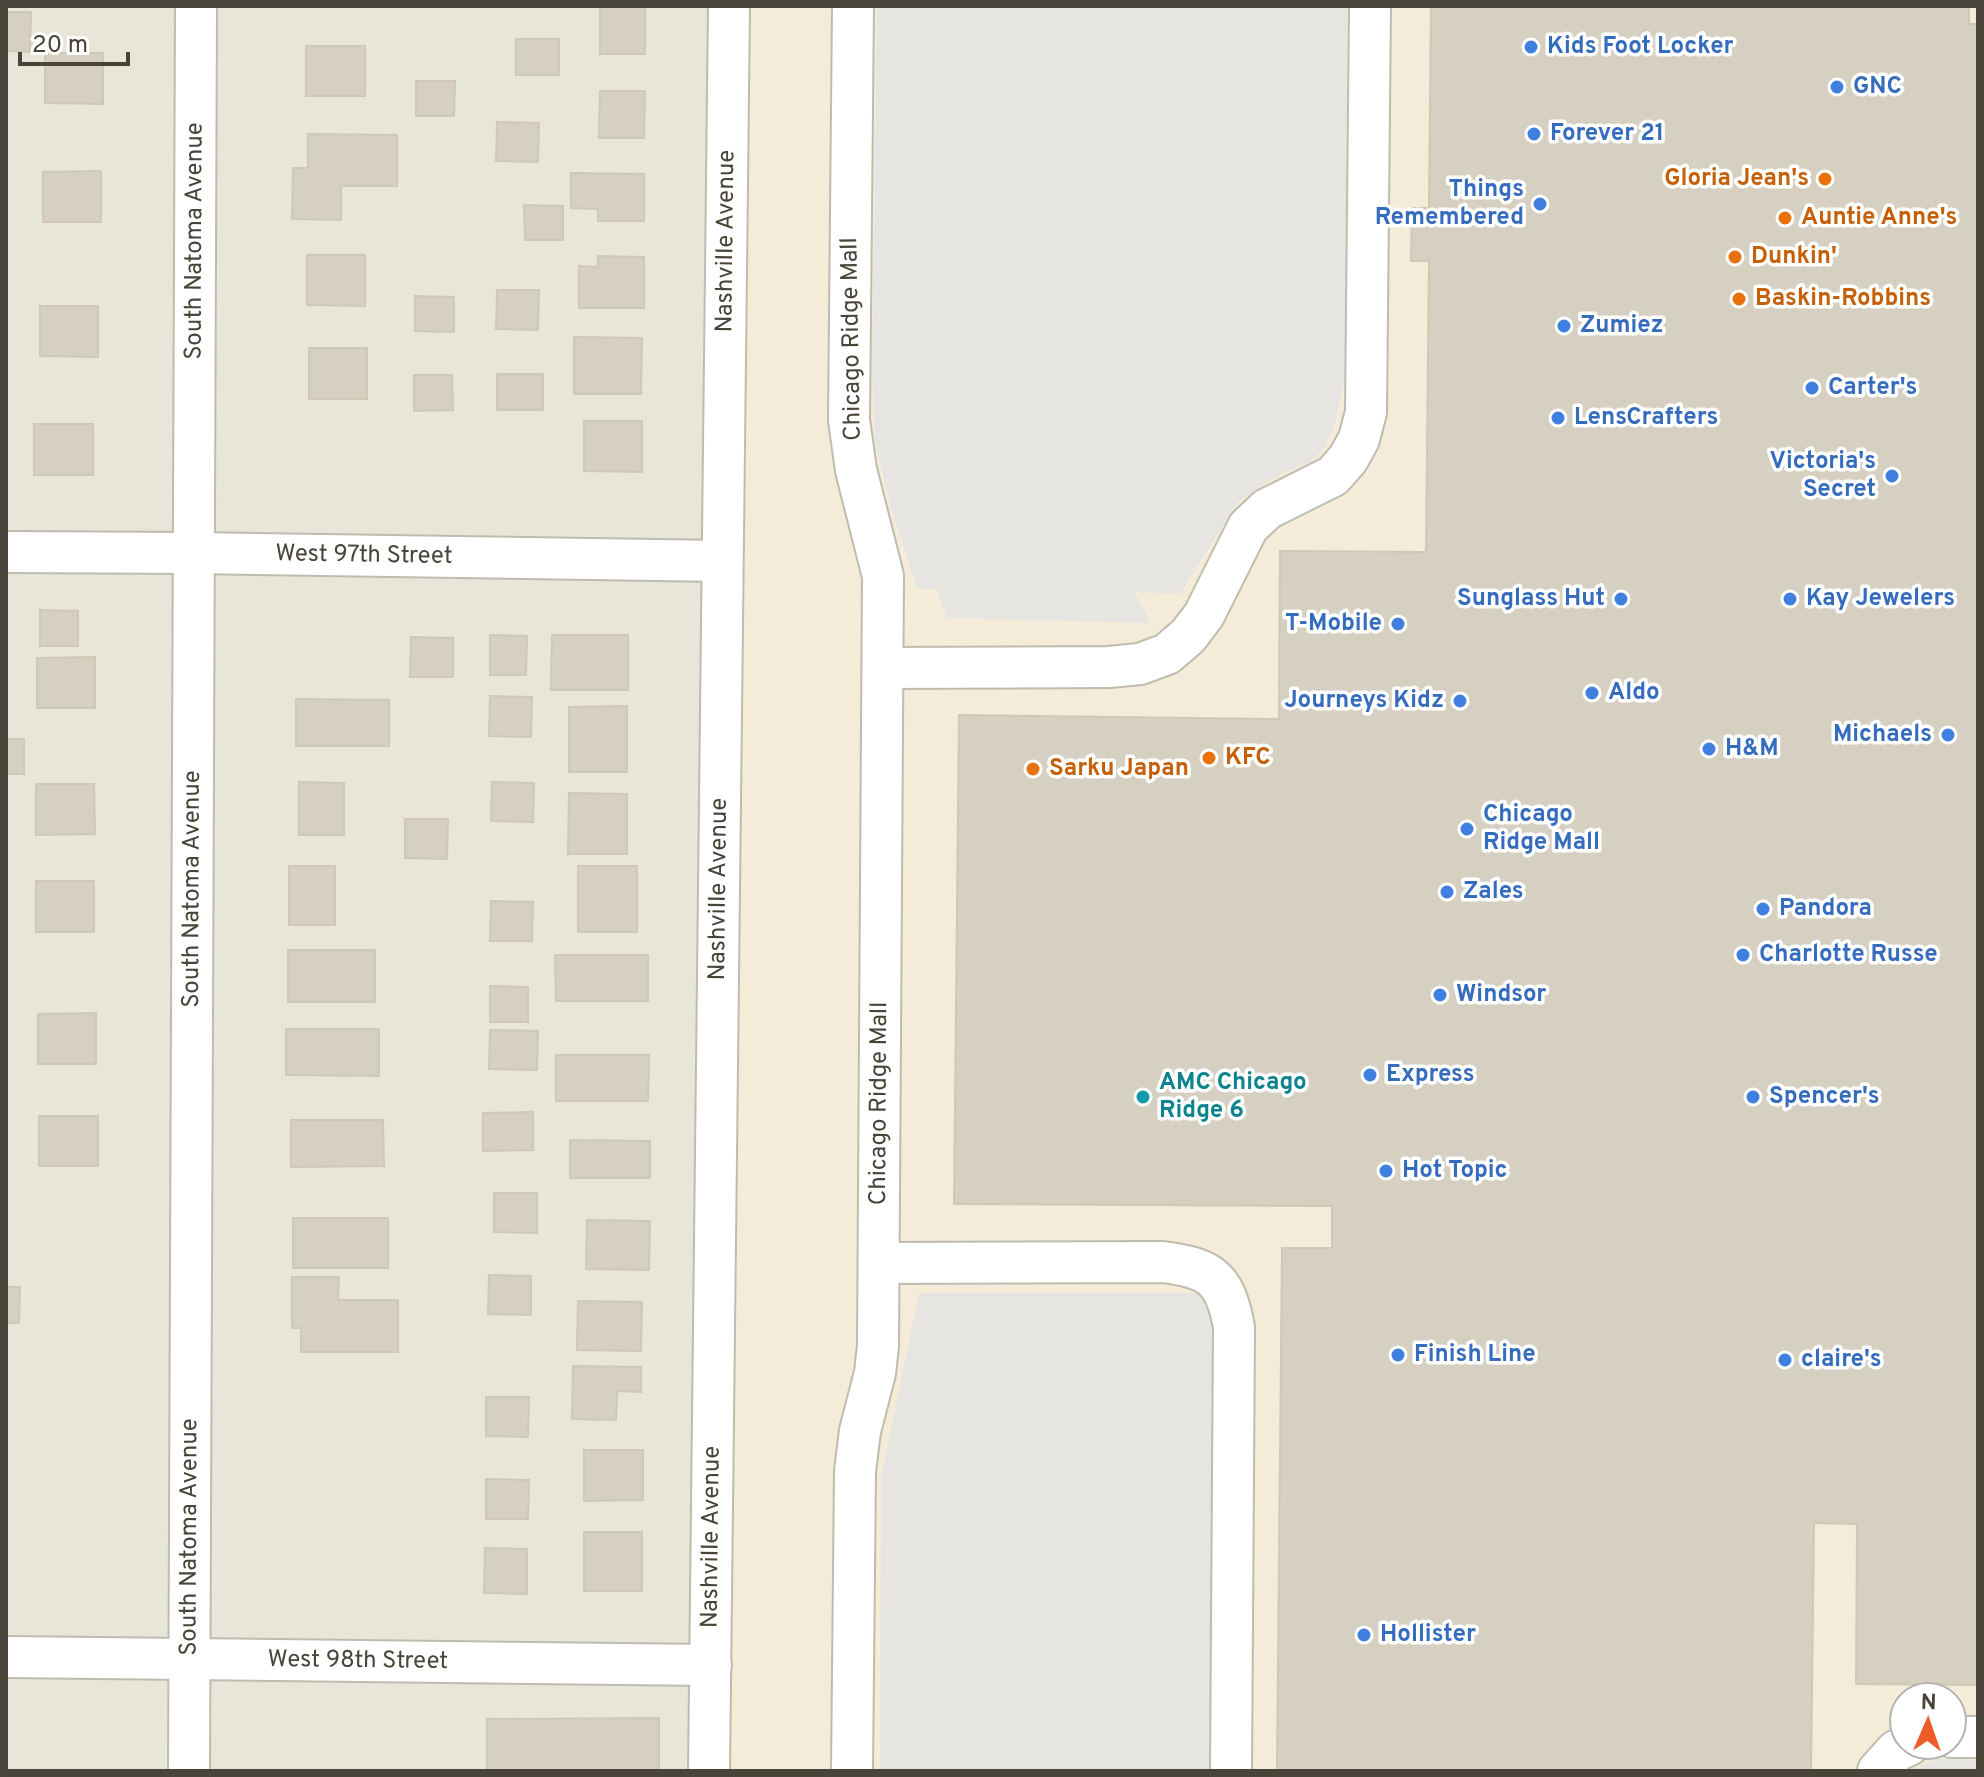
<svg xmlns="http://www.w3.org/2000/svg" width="1984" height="1777" font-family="Overpass,sans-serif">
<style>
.residential{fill:#e8e5d9}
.commercial{fill:#f4ecd8;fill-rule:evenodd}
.parking{fill:#e6e5e2}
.building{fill:#d5d0c1;stroke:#d0c8b4;stroke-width:2}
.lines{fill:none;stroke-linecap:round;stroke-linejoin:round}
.minor-casing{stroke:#bfbbae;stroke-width:44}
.minor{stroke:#fff;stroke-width:40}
.shop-dot{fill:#3f7fe0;stroke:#fff;stroke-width:3}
.food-dot{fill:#e8710a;stroke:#fff;stroke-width:3}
.culture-dot{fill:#0f9aa8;stroke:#fff;stroke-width:3}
.labels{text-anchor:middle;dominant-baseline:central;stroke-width:7;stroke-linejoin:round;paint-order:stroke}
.shop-label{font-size:24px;font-weight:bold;fill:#366cbe;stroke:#fff;text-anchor:start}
.food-label{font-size:24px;font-weight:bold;fill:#c56008;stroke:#fff;text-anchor:start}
.street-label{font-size:24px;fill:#484439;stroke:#fff}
.culture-label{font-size:24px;font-weight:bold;fill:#0d838f;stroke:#fff;text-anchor:start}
</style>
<rect width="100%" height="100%" fill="#f4f3eb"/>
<path class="residential" d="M6 6H744L724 1771H6Z"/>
<path class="commercial" d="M744 6H1978V1771H724ZM1904 1697H1952V1745H1904Z"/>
<path class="parking" d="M877 6H1347L1346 372 1335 423 1325 447 1311 462 1280 474 1238 502 1180 594 1134 592 1151 623 947 618 936 589H917L893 514 875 444 872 370Z
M919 1293H1198L1209 1308 1213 1329 1209 1771H880L881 1478Z
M1937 1759 1978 1760V1771H1906Z"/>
<path class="building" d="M1431 6H1969V24H1978V1685L1856 1684 1857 1524 1814 1523 1811 1771H1277L1282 1248H1332V1206L954 1204 959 715 1279 719 1280 551 1426 552 1429 261H1411L1412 208H1429Z
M600 7H645V54H600Z
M6 12H31L30 52 6 51Z
M516 39H559V75H516Z
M306 46H365V96H306Z
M45 53H103V104L45 103Z
M416 81H455L454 116H416Z
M600 91H645L644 138H599Z
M497 122 539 123 538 162 496 161Z
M308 134 397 135V186H341V220L292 219 293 168H308Z
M101 171V222H43V172Z
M571 173 644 174V221H598V209L571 208Z
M524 205 563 206V240H525Z
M307 255H365V306L307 305Z
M598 256 644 257V308H579V266L598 267Z
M497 290H539L538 330 496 329Z
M415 296 454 297V332L415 331Z
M40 306H98V357L40 356Z
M574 337 642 338 641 394H574Z
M309 348H367V399H309Z
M497 374H543V410H497Z
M414 375H452L453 410 414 411Z
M584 421H642V472L584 471Z
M34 424H93V475H34Z
M40 610 78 611V646H40Z
M490 635 527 636 526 675H490Z
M552 635H628V690H551Z
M411 637 453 638V677H410Z
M95 657V708H37V658Z
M490 696 532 697 531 737 489 736Z
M296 699 389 700V746H296Z
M627 706V772H569V707Z
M6 739H24V774H6Z
M299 782 344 783V835H299Z
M492 782 534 783 533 822 491 821Z
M36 784H94L95 834 36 835Z
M569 793 627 794V854H568Z
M405 819H448L447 859 405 858Z
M289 866H335V925H289Z
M578 866H637V932H578Z
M36 881H94V932H36Z
M491 901 533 902 532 941H490Z
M288 950H375V1002H288Z
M555 955H648V1001H556Z
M490 986 528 987V1022H490Z
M96 1013V1064H38V1014Z
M286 1029H379V1076L286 1075Z
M490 1030 538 1031 537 1070 489 1069Z
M556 1055H649L648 1101H556Z
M533 1112V1150L483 1151V1113Z
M39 1116H98V1166H39Z
M291 1120H383L384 1166 291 1167Z
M570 1140 650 1141V1178H570Z
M494 1193H537V1233L494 1232Z
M293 1218H388V1268H293Z
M587 1220 650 1221 649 1270 586 1269Z
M489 1275 531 1276V1315L488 1314Z
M292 1277H339L338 1300H398V1352H301V1328H292Z
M6 1287H20L19 1323H6Z
M578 1301 642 1302 641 1351 577 1350Z
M573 1366 641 1367V1392L617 1391 616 1420 572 1419Z
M486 1397H529L528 1437 486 1436Z
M584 1450H643V1500L584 1501Z
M486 1479 529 1480 528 1519H486Z
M584 1532H642V1591H584Z
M485 1548 527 1549V1594L484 1593Z
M659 1718V1771H487V1719Z"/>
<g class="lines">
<g class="minor-casing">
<g id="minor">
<path id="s1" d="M6 552 194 553 722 561"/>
<path d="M883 668 1109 667 1140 664 1167 654 1188 636 1204 615 1248 527 1267 509 1333 476 1348 459 1359 439 1366 412 1370 6"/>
<path d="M879 1263 1163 1262C1211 1268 1225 1278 1234 1327L1231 1771"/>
<path id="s2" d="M6 1657 711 1665"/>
<path d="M1952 1737H1978"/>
<path id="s3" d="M189 1771 196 6"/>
<path id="s4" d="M709 1771 729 6"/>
<path id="s5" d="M852 1771 855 1471 860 1431 875 1373 878 1346 883 576 856 470 849 420 853 6"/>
<path d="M1878 1771 1896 1751 1909 1745"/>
</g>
</g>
<use href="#minor" class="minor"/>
</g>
<g class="shop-dot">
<circle cx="1531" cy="47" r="8"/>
<circle cx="1837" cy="87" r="8"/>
<circle cx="1534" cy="134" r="8"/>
<circle cx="1540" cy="204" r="8"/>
<circle cx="1564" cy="326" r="8"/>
<circle cx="1812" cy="388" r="8"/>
<circle cx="1558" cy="418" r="8"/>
<circle cx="1892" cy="476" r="8"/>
<circle cx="1621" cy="599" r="8"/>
<circle cx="1790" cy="599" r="8"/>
<circle cx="1398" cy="624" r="8"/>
<circle cx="1592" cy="693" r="8"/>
<circle cx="1460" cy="701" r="8"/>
<circle cx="1948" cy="735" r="8"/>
<circle cx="1709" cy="749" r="8"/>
<circle cx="1467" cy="829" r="8"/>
<circle cx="1447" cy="892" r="8"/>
<circle cx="1763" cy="909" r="8"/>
<circle cx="1743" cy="955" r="8"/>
<circle cx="1440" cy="995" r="8"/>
<circle cx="1370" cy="1075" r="8"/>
<circle cx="1753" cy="1097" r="8"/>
<circle cx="1386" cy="1171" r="8"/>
<circle cx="1398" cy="1355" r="8"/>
<circle cx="1785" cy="1360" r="8"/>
<circle cx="1364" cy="1635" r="8"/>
</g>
<g class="food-dot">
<circle cx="1825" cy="179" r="8"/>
<circle cx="1785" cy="218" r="8"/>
<circle cx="1735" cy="257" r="8"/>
<circle cx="1739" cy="299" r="8"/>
<circle cx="1209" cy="758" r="8"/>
<circle cx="1033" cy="769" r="8"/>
</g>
<circle class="culture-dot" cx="1143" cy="1097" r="8"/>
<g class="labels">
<g class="shop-label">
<text x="1547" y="47">Kids Foot Locker</text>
<text x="1853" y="87">GNC</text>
<text x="1550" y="134">Forever 21</text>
<text x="1524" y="190" text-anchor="end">Things<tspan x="1524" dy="28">Remembered</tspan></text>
<text x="1580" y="326">Zumiez</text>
<text x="1828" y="388">Carter's</text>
<text x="1574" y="418">LensCrafters</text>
<text x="1876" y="462" text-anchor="end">Victoria's<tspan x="1876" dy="28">Secret</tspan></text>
<text x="1605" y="599" text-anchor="end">Sunglass Hut</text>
<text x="1806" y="599">Kay Jewelers</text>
<text x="1382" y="624" text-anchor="end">T-Mobile</text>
<text x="1608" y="693">Aldo</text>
<text x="1444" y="701" text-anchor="end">Journeys Kidz</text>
<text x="1932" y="735" text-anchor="end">Michaels</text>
<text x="1725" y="749">H&amp;M</text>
<text x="1483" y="815">Chicago<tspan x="1483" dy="28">Ridge Mall</tspan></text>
<text x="1463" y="892">Zales</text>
<text x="1779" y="909">Pandora</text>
<text x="1759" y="955">Charlotte Russe</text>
<text x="1456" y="995">Windsor</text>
<text x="1386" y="1075">Express</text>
<text x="1769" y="1097">Spencer's</text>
<text x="1402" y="1171">Hot Topic</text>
<text x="1414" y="1355">Finish Line</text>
<text x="1801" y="1360">claire's</text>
<text x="1380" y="1635">Hollister</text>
</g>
<g class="food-label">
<text x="1809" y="179" text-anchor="end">Gloria Jean's</text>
<text x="1801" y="218">Auntie Anne's</text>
<text x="1751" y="257">Dunkin'</text>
<text x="1755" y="299">Baskin-Robbins</text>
<text x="1225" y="758">KFC</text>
<text x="1049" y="769">Sarku Japan</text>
</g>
<g class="street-label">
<text stroke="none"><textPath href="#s3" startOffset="1530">South Natoma Avenue</textPath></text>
<text stroke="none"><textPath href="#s4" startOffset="1530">Nashville Avenue</textPath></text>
<text transform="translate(852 339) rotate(-91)">Chicago Ridge Mall</text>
<text stroke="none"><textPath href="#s1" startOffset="358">West 97th Street</textPath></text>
<text stroke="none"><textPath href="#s4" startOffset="882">Nashville Avenue</textPath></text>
<text stroke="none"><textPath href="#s3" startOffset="882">South Natoma Avenue</textPath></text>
<text stroke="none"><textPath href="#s5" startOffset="670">Chicago Ridge Mall</textPath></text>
<text stroke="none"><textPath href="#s3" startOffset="234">South Natoma Avenue</textPath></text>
<text stroke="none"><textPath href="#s4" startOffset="234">Nashville Avenue</textPath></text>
<text stroke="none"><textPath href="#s2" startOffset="352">West 98th Street</textPath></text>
</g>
<g class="culture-label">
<text x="1159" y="1083">AMC Chicago<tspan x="1159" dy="28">Ridge 6</tspan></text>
</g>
</g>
<rect width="1984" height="1777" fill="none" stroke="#484439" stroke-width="16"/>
<g transform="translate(1928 1721) rotate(2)"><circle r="38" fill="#ffffff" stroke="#b6b4b0" stroke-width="2"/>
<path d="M0-6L14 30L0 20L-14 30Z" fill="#ed5d29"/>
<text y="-12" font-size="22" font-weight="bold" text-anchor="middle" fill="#484439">N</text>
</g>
<path d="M20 52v12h108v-12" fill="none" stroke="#484439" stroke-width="4"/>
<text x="32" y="52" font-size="24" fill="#484439" stroke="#ffffff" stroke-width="6" paint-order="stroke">20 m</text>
</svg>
